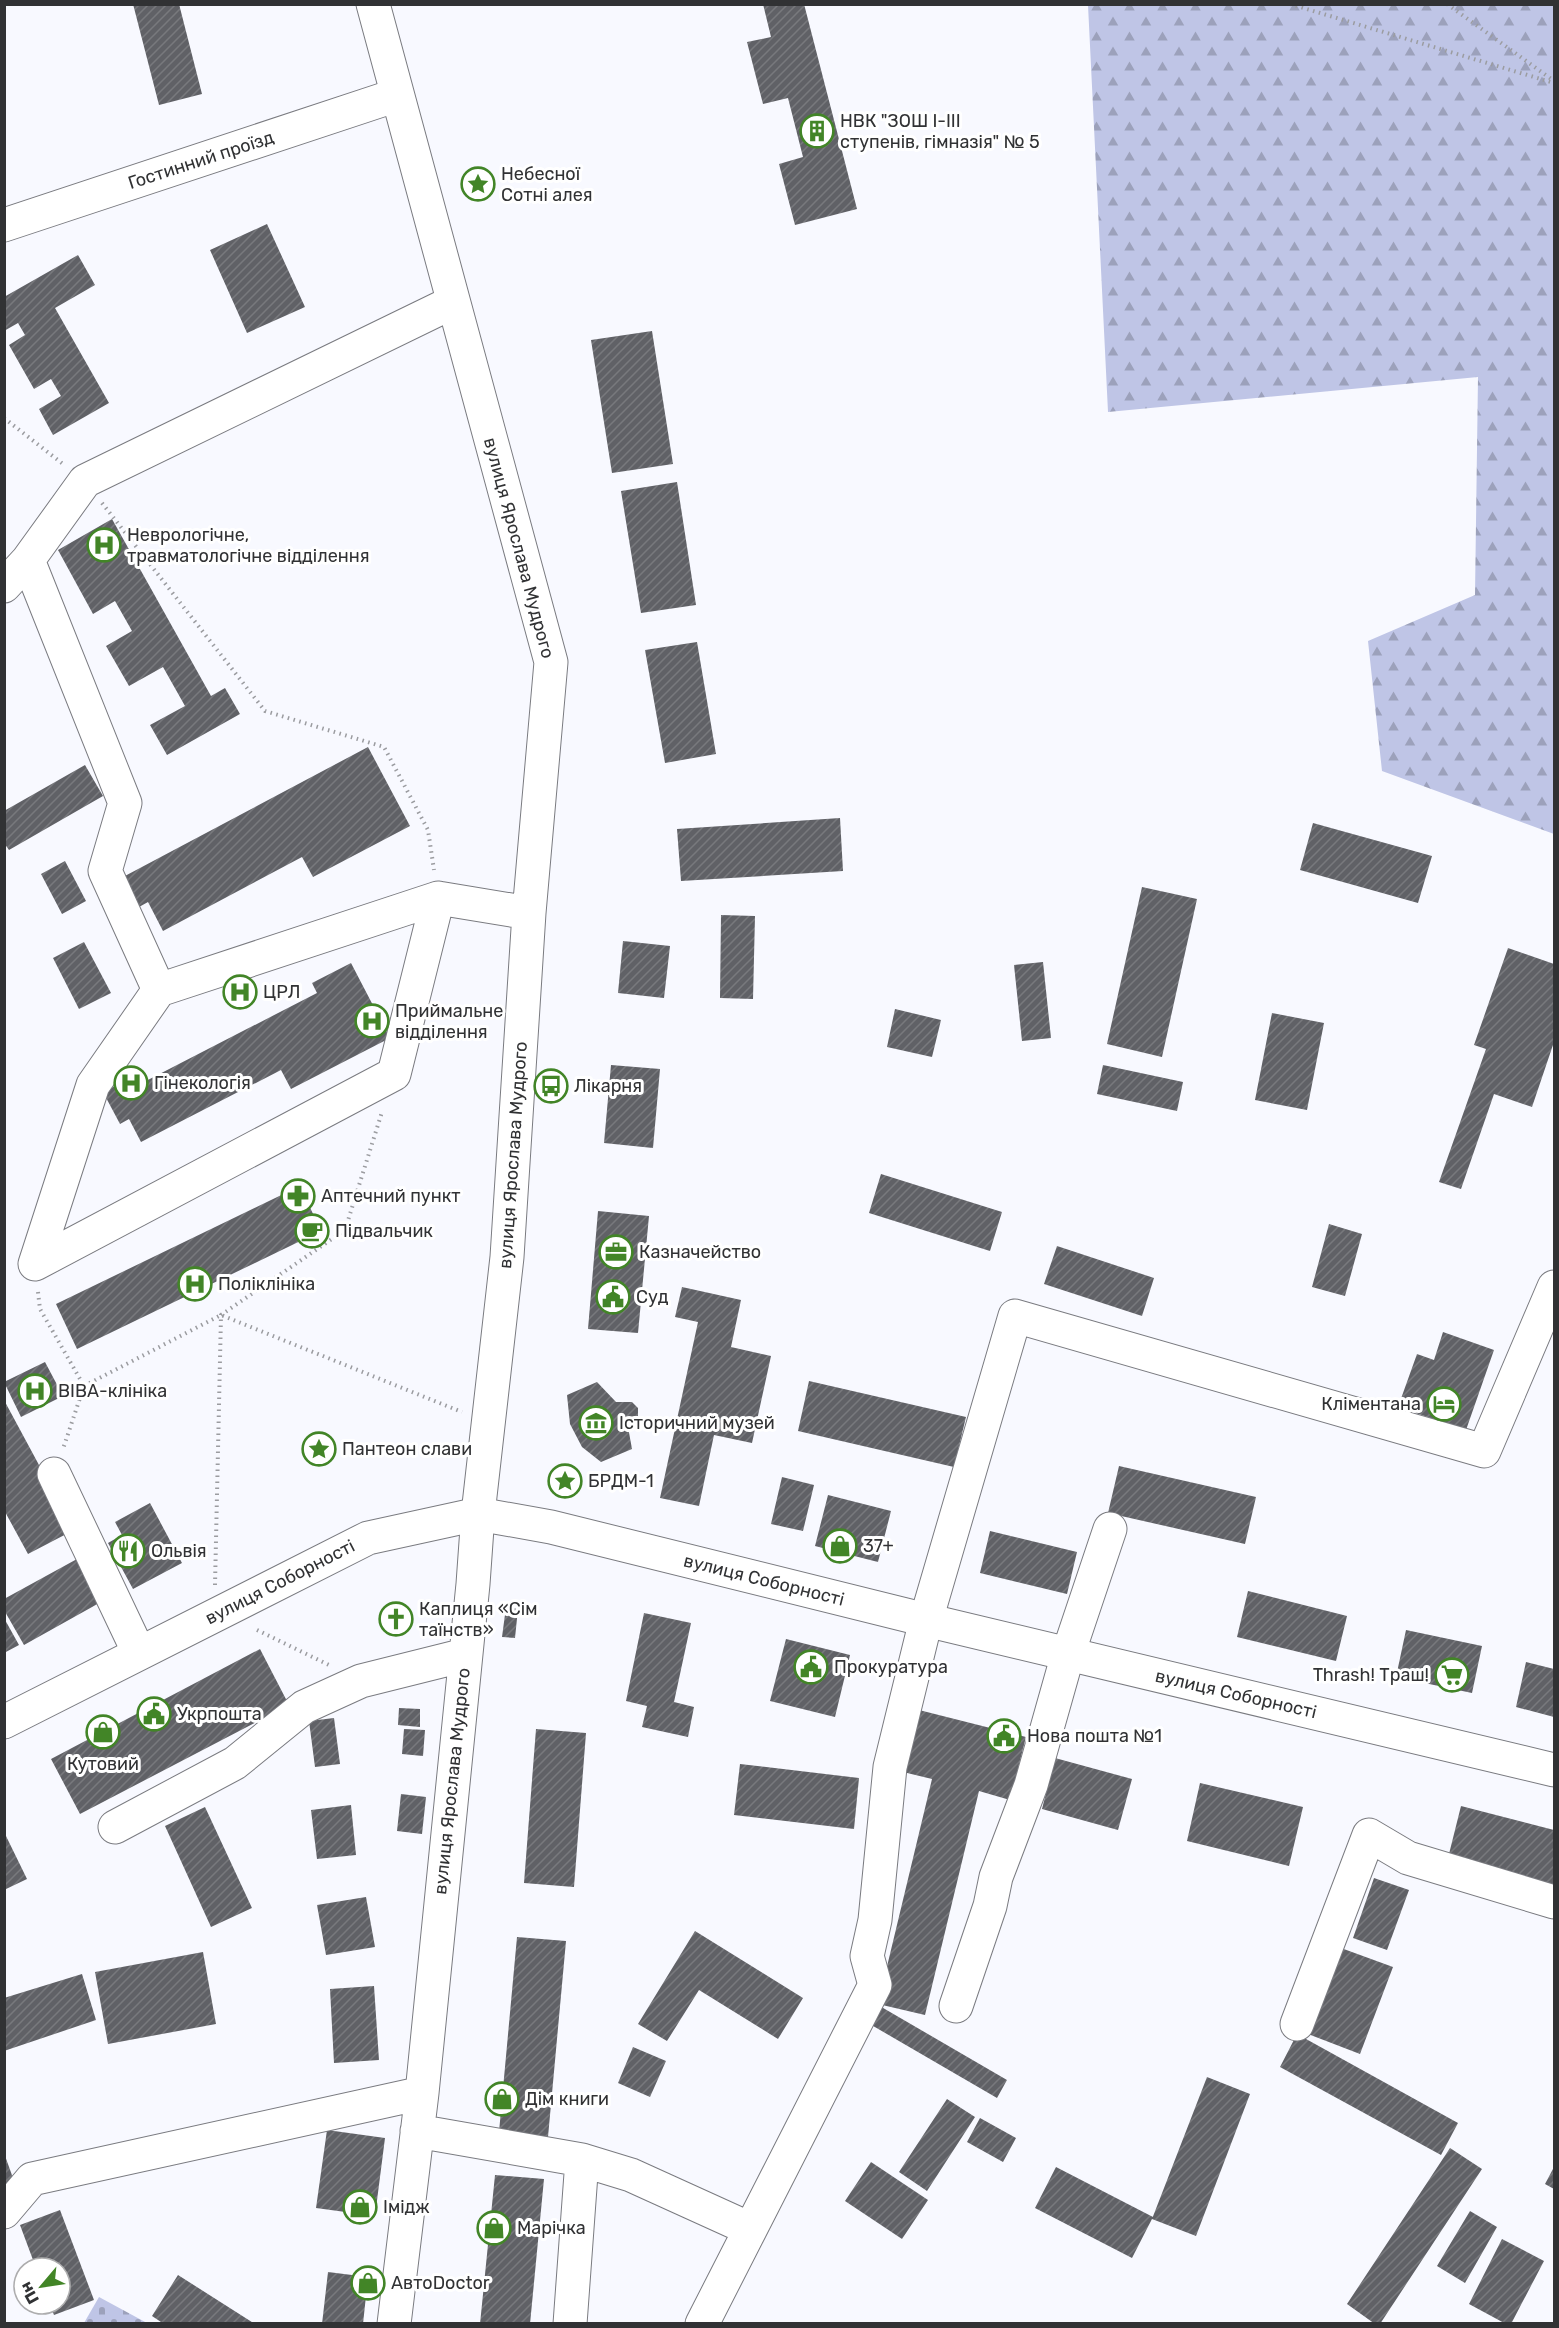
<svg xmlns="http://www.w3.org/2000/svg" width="1559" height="2328" font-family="Rubik,sans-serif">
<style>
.forest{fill:url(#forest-firs)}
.cemetery{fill:url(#cemetery-stones)}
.building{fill:url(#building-hatch)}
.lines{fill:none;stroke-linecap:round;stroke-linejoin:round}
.minor-casing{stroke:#7a7b80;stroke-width:35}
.major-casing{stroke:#7a7b80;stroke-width:35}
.path{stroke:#9b9ca0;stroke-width:4;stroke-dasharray:1.5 4.5;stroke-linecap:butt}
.minor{stroke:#fff;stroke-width:33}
.major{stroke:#fff;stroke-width:33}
.labels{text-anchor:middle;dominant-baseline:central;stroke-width:6;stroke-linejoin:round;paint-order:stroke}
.poi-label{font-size:18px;fill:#313234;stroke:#fff;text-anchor:start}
.street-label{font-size:18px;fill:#313234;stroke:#fff}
</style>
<defs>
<pattern id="forest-firs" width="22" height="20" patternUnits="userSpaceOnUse" patternTransform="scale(1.5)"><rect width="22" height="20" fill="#bfc5e6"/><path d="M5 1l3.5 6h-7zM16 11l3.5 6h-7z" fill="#9ca1bb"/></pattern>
<pattern id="cemetery-stones" width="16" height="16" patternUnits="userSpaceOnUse" patternTransform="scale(1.5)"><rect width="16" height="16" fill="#bfc5e6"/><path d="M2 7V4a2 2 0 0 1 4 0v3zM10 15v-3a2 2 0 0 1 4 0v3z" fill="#9ca1bb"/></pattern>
<pattern id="building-hatch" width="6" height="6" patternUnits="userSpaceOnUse" patternTransform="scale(1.5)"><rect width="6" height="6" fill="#606166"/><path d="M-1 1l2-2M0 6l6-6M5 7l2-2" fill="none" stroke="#78797d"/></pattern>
</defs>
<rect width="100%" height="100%" fill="#f8f9ff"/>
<path class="forest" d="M1088 5H1554V834L1382 771 1368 641 1475 595 1478 377 1108 412Z"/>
<path class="cemetery" d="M99 2297 147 2323H84Z"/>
<path class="building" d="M133 4H179L202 94 159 105Z
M763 4H804L857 209 795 225 779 164 803 157 788 98 763 104 747 42 771 37Z
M267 224 305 307 247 333 210 250Z
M78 255 95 285 55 308 109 403 53 435 39 409 61 396 51 379 34 389 9 345 25 335 18 323 4 331V297Z
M652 331 673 464 612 473 591 340Z
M677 482 696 605 641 613 621 491Z
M112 519 211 696 225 688 240 714 167 755 150 725 185 706 163 667 129 686 106 646 132 631 115 601 93 614 58 550Z
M697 642 716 754 665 763 645 650Z
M368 747 410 826 313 877 302 857 163 931 148 902 139 907 123 877Z
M85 765 103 796 9 850 4 843V811Z
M840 818 843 871 681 881 677 829Z
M1313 823 1432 856 1418 903 1300 870Z
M65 861 86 901 62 914 41 874Z
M1142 887 1197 899 1162 1057 1107 1044Z
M721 915 755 916 753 999 720 998Z
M623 941 670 946 664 998 618 993Z
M84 942 111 993 79 1009 53 958Z
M1508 948 1554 964V1042L1532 1107 1494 1094 1461 1189 1439 1182 1486 1049 1474 1045Z
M1043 962 1051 1038 1022 1041 1014 965Z
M351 963 390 1038 291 1089 281 1070 141 1142 129 1119 120 1124 103 1092 137 1075 142 1083 317 993 312 983Z
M895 1009 941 1020 932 1057 887 1047Z
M1272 1013 1324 1023 1307 1110 1255 1100Z
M611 1065 660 1069 653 1148 604 1143Z
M1103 1065 1183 1082 1177 1111 1097 1094Z
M881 1174 1002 1212 990 1251 869 1213Z
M300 1186 321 1231 77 1349 56 1304Z
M598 1211 649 1216 638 1333 588 1329Z
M1329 1224 1362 1234 1345 1296 1312 1287Z
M1057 1246 1154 1278 1142 1316 1044 1284Z
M682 1287 741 1300 731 1347 771 1356 752 1443 714 1435 699 1506 660 1498 698 1322 675 1317Z
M1443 1332 1494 1350 1466 1430 1398 1407 1417 1354 1434 1360Z
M45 1362 63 1396 21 1417 4 1382Z
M809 1381 966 1417 954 1467 798 1431Z
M597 1382 616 1402H632L638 1408V1416L628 1427 632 1449 601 1462 582 1447 570 1424 567 1395Z
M4 1400 74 1530 28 1554 4 1510Z
M1119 1466 1256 1497 1245 1544 1108 1513Z
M782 1477 814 1485 803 1531 771 1524Z
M828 1495 891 1511 878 1562 815 1546Z
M150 1503 182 1563 133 1589 108 1543 122 1535 115 1522Z
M990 1531 1077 1552 1067 1594 980 1573Z
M77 1559 101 1602 24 1645 4 1610V1599Z
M1248 1591 1347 1616 1336 1661 1237 1637Z
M506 1607 518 1609 515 1638 502 1637Z
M644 1613 691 1623 674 1702 694 1707 688 1737 642 1727 647 1706 626 1701Z
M4 1618 19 1645 4 1653Z
M1406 1630 1482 1646 1472 1693 1396 1677Z
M786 1639 850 1655 835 1717 770 1701Z
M260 1649 289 1705 80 1814 51 1759Z
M1526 1662 1554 1669V1717L1516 1707Z
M399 1708 420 1709V1727L398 1725Z
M919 1710 1026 1737 1010 1800 979 1791 925 2015 878 2004 932 1779 903 1772Z
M334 1718 340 1764 315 1767 309 1721Z
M404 1729 425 1730 423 1756 402 1754Z
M536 1729 586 1733 574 1887 524 1883Z
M1055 1758 1132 1779 1118 1830 1042 1809Z
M740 1764 859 1778 854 1829 734 1815Z
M1200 1783 1303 1807 1289 1866 1187 1841Z
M401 1794 426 1797 422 1834 397 1831Z
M351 1805 356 1855 317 1859 311 1810Z
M1461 1806 1554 1830V1885L1448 1858Z
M205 1807 252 1908 211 1927 165 1826Z
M6 1836 27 1879 4 1890V1837Z
M1374 1878 1409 1890 1387 1950 1353 1938Z
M366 1897 375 1947 326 1955 317 1905Z
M695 1931 803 1998 778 2039 699 1990 667 2041 638 2024Z
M517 1937 566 1941 548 2137 499 2132Z
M1341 1948 1393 1967 1360 2054 1308 2034Z
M203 1952 216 2024 108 2044 95 1972Z
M82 1974 96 2020 4 2051V1998Z
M374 1986 379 2060 334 2063 330 1989Z
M878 2005 1007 2080 997 2098 868 2023Z
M1297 2034 1458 2123 1441 2155 1280 2067Z
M633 2047 666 2061 650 2097 618 2083Z
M1207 2077 1250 2094 1196 2236 1152 2219Z
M947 2099 975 2117 927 2191 899 2172Z
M980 2118 1016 2138 1003 2162 967 2142Z
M327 2130 385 2138 375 2216 316 2208Z
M1450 2148 1482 2169 1380 2324H1375L1347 2304Z
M4 2153 13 2178 4 2187Z
M871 2162 928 2200 902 2239 845 2201Z
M1056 2167 1153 2217 1132 2258 1035 2208Z
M1554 2167V2189L1545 2184Z
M495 2175 544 2179 530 2324H480Z
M60 2210 94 2300 54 2315 49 2304H60V2268H36L20 2225Z
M1470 2211 1497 2227 1465 2283 1437 2266Z
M1502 2239 1544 2261 1511 2324H1506L1469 2304Z
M328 2272 368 2277 363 2324H322Z
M178 2275 255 2324H164L152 2316Z"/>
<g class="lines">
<g class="minor-casing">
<path id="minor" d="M373 4 551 662 529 913 507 1257 478 1514 473 1584 422 2093 394 2324
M4 225 397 95
M4 586 28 560
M438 898 529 913
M159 990 438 898 394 1074 35 1264 93 1085 159 990 105 871 125 803 28 560 85 481 453 302
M54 1474 139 1653
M115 1827 235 1763 304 1707 361 1681 465 1655
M956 2006 990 1906 996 1877 1031 1785 1068 1654 1110 1529
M1297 2024 1369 1835 1408 1858 1554 1902
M417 2131 582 2160 570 2324
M582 2160 631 2175 750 2229
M4 2212 32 2179 422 2093
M702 2324 875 1985 867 1956 875 1920 890 1767 926 1620 1015 1316 1484 1451 1554 1287"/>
</g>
<g class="major-casing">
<path id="major" d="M4 1722 368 1538 478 1514 551 1527 926 1620 1554 1770"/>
</g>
<path class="path" d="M1290 4 1554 83
M1447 4 1554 81
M4 418 63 464
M102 503 265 711 384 747 428 830 434 870
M38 1292 40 1309 84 1386 63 1449
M84 1386 221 1315 462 1412
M215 1585 221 1315 345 1230 382 1112
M257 1630 329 1665"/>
<use href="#minor" class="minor"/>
<use href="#major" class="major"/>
</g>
<defs>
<g id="building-ring" transform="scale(1.725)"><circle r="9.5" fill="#fff" stroke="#428527" stroke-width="1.5"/><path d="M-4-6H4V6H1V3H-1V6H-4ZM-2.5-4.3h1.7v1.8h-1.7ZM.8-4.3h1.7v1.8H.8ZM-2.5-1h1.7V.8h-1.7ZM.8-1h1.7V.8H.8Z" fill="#428527"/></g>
<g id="sight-ring" transform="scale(1.725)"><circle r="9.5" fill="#fff" stroke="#428527" stroke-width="1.5"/><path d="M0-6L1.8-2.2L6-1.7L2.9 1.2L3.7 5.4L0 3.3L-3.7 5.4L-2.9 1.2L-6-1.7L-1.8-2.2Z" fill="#428527"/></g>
<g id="hospital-ring" transform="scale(1.725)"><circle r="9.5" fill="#fff" stroke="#428527" stroke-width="1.5"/><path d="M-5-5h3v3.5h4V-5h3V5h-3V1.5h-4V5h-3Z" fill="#428527"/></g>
<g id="bus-ring" transform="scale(1.725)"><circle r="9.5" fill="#fff" stroke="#428527" stroke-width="1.5"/><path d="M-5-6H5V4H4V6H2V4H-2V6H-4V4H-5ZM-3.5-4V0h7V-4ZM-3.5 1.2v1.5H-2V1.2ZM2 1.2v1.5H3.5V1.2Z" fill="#428527"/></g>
<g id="pharmacy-ring" transform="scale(1.725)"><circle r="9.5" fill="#fff" stroke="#428527" stroke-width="1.5"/><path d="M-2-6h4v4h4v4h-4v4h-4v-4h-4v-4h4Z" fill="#428527"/></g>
<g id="cafe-ring" transform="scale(1.725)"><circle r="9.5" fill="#fff" stroke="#428527" stroke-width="1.5"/><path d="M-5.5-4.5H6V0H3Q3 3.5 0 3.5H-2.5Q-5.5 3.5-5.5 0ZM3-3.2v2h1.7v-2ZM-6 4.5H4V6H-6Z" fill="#428527"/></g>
<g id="office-ring" transform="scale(1.725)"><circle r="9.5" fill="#fff" stroke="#428527" stroke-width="1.5"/><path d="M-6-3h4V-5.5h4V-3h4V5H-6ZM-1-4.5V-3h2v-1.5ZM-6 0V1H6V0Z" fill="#428527"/></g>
<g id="civic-ring" transform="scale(1.725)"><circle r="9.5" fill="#fff" stroke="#428527" stroke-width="1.5"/><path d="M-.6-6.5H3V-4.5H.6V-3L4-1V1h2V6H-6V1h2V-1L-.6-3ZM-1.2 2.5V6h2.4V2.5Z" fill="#428527"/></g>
<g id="hotel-ring" transform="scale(1.725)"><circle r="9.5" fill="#fff" stroke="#428527" stroke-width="1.5"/><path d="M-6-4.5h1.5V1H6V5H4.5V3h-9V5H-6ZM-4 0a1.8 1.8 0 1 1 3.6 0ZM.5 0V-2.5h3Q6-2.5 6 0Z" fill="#428527"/></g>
<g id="museum-ring" transform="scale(1.725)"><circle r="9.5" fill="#fff" stroke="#428527" stroke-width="1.5"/><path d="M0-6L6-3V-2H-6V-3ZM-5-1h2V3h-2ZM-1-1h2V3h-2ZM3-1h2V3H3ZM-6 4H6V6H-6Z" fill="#428527"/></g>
<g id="shop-ring" transform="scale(1.725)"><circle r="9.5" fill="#fff" stroke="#428527" stroke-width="1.5"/><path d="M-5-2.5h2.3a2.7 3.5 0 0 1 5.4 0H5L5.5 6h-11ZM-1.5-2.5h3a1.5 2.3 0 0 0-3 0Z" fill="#428527"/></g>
<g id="restaurant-ring" transform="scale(1.725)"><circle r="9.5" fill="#fff" stroke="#428527" stroke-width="1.5"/><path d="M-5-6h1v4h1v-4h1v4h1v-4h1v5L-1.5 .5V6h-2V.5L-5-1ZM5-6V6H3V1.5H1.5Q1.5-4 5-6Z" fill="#428527"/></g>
<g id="church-ring" transform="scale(1.725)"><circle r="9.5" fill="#fff" stroke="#428527" stroke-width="1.5"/><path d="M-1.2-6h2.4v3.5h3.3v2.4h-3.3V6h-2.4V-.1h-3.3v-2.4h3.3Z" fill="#428527"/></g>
<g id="supermarket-ring" transform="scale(1.725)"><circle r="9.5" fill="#fff" stroke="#428527" stroke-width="1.5"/><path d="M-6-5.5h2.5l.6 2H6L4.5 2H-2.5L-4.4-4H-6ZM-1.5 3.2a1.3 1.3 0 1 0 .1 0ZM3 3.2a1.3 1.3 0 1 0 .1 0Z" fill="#428527"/></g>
</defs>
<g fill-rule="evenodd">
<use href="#building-ring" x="817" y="131"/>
<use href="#sight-ring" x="478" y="184"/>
<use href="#hospital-ring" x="104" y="545"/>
<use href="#hospital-ring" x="240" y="992"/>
<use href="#hospital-ring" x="372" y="1021"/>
<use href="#hospital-ring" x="131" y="1083"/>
<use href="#bus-ring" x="551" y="1086"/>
<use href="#pharmacy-ring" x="298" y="1196"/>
<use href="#cafe-ring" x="312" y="1231"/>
<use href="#office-ring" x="616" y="1252"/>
<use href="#hospital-ring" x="195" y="1284"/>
<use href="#civic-ring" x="613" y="1297"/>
<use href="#hospital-ring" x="35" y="1391"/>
<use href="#hotel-ring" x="1444" y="1404"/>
<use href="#museum-ring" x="596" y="1423"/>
<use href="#sight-ring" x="319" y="1449"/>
<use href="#sight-ring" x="565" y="1481"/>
<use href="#shop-ring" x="840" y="1546"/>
<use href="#restaurant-ring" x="128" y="1551"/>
<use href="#church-ring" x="396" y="1619"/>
<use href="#civic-ring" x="811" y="1667"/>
<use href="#supermarket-ring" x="1452" y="1675"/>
<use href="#civic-ring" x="154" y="1714"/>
<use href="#shop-ring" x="103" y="1732"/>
<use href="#civic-ring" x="1004" y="1736"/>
<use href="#shop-ring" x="502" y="2099"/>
<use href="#shop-ring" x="360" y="2207"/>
<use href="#shop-ring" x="494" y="2228"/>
<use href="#shop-ring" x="368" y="2283"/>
</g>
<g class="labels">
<g class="poi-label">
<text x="840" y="121">НВК "ЗОШ І-ІІІ<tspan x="840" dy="21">ступенів, гімназія" № 5</tspan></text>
<text x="501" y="174">Небесної<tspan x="501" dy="21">Сотні алея</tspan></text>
<text x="127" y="535">Неврологічне,<tspan x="127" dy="21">травматологічне відділення</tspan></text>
<text x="263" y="992">ЦРЛ</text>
<text x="395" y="1011">Приймальне<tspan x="395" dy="21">відділення</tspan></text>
<text x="154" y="1083">Гінекологія</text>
<text x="574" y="1086">Лікарня</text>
<text x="321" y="1196">Аптечний пункт</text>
<text x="335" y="1231">Підвальчик</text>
<text x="639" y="1252">Казначейство</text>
<text x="218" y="1284">Поліклініка</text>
<text x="636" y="1297">Суд</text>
<text x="58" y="1391">ВІВА-клініка</text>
<text x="1421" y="1404" text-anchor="end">Кліментана</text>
<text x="619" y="1423">Історичний музей</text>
<text x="342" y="1449">Пантеон слави</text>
<text x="588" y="1481">БРДМ-1</text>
<text x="863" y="1546">37+</text>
<text x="151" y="1551">Ольвія</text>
<text x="419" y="1609">Каплиця «Сім<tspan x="419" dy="21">таїнств»</tspan></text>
<text x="834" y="1667">Прокуратура</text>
<text x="1429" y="1675" text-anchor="end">Thrash! Траш!</text>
<text x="177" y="1714">Укрпошта</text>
<text x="1027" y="1736">Нова пошта №1</text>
<text x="103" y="1764" text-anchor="middle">Кутовий</text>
<text x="525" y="2099">Дім книги</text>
<text x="383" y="2207">Імідж</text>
<text x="517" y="2228">Марічка</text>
<text x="391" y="2283">АвтоDoctor</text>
</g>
<g class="street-label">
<text transform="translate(201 160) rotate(-18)">Гостинний проїзд</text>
<text transform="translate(519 548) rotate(75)">вулиця Ярослава Мудрого</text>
<text transform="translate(513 1155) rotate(-86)">вулиця Ярослава Мудрого</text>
<text transform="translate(764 1580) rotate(14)">вулиця Соборності</text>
<text transform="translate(280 1582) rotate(-27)">вулиця Соборності</text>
<text transform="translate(1236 1694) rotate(13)">вулиця Соборності</text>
<text transform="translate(452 1781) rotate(-84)">вулиця Ярослава Мудрого</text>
</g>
</g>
<rect width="1559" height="2328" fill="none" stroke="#313234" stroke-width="12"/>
<g transform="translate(42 2286) rotate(241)"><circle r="28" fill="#ffffff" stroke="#adadae" stroke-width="1.5"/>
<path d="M0-4.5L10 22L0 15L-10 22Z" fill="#428527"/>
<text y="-9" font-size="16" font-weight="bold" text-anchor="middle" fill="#313234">Пн</text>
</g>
</svg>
